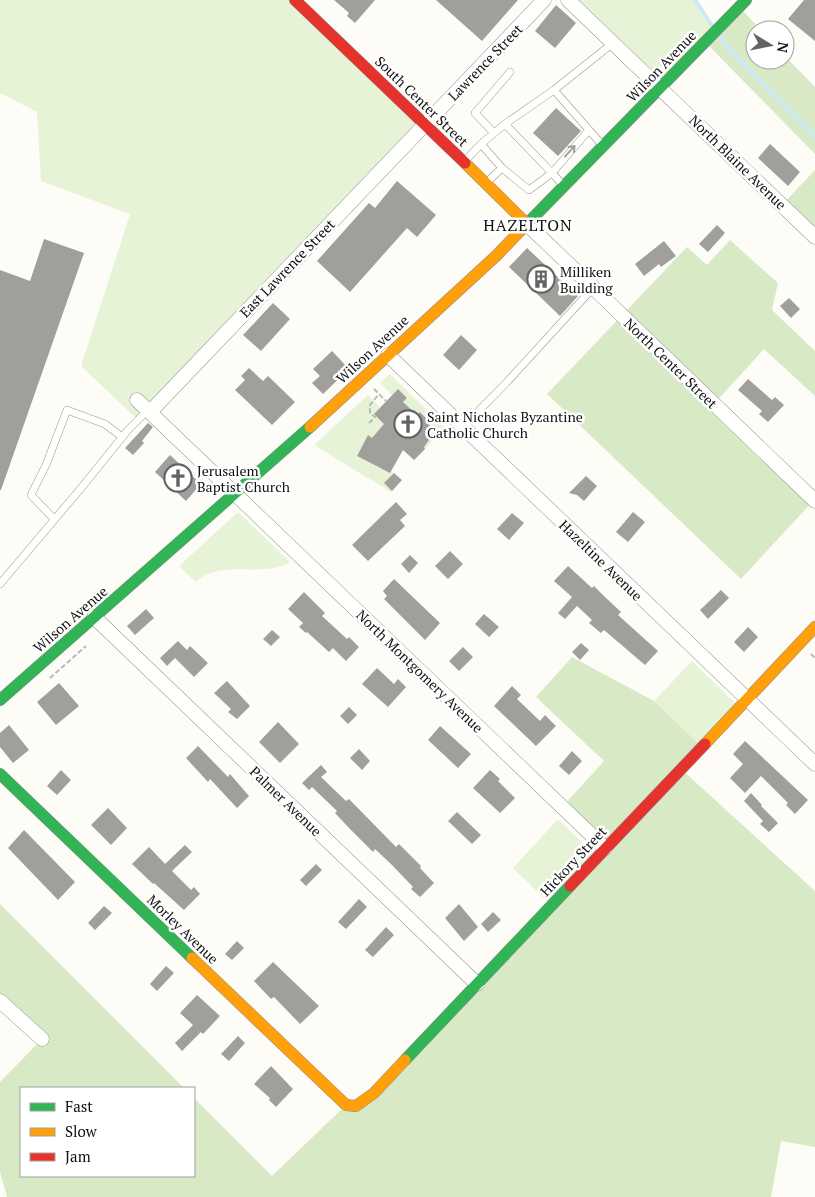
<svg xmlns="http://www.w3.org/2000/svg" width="815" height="1197" font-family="'PT Serif',serif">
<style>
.green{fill:#e7f3d7}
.forest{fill:#d8eac5}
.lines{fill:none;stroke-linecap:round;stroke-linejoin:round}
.stream{stroke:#cde8f7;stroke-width:4}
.building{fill:#a19f9c}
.lane-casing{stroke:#979795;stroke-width:8}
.street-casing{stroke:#979795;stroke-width:15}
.fast-casing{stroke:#8e8d8b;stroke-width:12}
.slow-casing{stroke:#8e8d8b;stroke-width:12}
.jam-casing{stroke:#8e8d8b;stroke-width:12}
.path{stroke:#b9b9b8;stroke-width:2;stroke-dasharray:5 2.5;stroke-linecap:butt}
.lane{stroke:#fffffe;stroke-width:7}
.street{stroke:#fffffe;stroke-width:14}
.fast{stroke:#30b455;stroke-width:11}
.slow{stroke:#ff9f0a;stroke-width:11}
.jam{stroke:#e5322d;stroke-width:11}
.oneway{stroke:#a0a09f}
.labels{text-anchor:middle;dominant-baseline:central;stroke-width:5;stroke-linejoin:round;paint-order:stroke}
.street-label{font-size:14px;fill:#111;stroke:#fff}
.poi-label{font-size:14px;fill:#111;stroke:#fff;text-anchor:start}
.quarter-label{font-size:16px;letter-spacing:1px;fill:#111;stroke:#fff}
</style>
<rect width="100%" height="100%" fill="#fdfcf7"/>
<path class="green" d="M0 0H295L425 125 138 420 81 366 130 214 41 181 37 112 0 93Z
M568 0H695L715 30 660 88Z
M390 374 444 427 425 449 421 445 429 440V433L433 429 429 425 431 423 421 412 417 415 403 402 407 398 398 389 392 395 380 383Z
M368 395 380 407 374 414 386 423 372 438 368 435 357 456 381 469 384 465 394 473 385 483 392 491 391 492 314 445Z
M238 512 290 562C261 579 222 558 196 582L179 566Z
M692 661 736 704 698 744 654 701Z
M558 819 594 854 548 902 513 868Z"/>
<path class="forest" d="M739 7 761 30H755V60H785V56L815 87V154L705 42Z
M815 170V237L782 205Z
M730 240 778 283 772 310 815 351V396L764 349 714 404 814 500 741 579 547 394 687 247 707 265Z
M572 657 654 701 702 747 681 769 815 891V1147L781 1141 771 1197H7L0 1172V1082L42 1039 0 1001V904L184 1088H21V1176H194V1098L272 1176 346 1105 356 1106 605 848 562 807 604 761 536 697Z"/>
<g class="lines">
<path class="stream" d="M695 0 713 27
M719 35 726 46 815 137"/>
</g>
<path class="building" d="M334 0H375L355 23 347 16 349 13Z
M436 0H518L482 41Z
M804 0H815V41L788 19Z
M556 5 576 23 555 48 535 31Z
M556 108 581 131 558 156 533 133Z
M770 144 800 172 788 186 758 158Z
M397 181 436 215 417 237 407 228 350 292 317 261 369 203 375 208Z
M717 225 725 233 708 252 699 244Z
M44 239 84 253 1 490H0V270L30 281Z
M664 241 676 256 661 267 659 264 644 276 635 264Z
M527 248 578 296 560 316 509 267Z
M789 298 800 309 791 318 780 306Z
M273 303 290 319 261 351 243 335Z
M461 335 477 350 459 370 443 355Z
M332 351 349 369 323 394 312 383 320 376 313 369Z
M249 368 263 381 268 376 295 402 272 425 235 390 245 380 241 376Z
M748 379 772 400 775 397 784 405 768 422 759 414 762 411 738 390Z
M398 389 407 398 403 402 417 415 420 412 431 423 429 425 434 429 429 433V440L424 447 425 449 414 460 403 450 390 473 357 456 368 435 372 438 384 424 374 414Z
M148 423 153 427 142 441 144 443 133 455 125 448Z
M170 455 201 484 186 501 155 472Z
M394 473 402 480 392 491 384 483Z
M586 476 597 486 584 501 577 495 569 493Z
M396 502 407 514 400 520 405 526 368 561 352 545Z
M633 512 645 522 628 542 616 532Z
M512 513 524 523 509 540 497 529Z
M450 551 463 564 448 579 435 566Z
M410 555 418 563 409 573 401 564Z
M568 566 592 588 594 586 604 596 621 612 618 615 658 651 645 665 604 630 601 633 589 623 592 620 577 606 565 619 558 613 572 597 554 581Z
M394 579 440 623 425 640 384 599 387 596 383 591Z
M721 590 729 598 708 619 700 610Z
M304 592 325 613 322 616 347 639 349 637 359 647 346 661 333 648 329 652 307 632 306 633 299 627 303 623 288 609Z
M146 609 154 618 135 635 127 626Z
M484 614 499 627 489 637 475 624Z
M748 627 758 637 744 652 734 642Z
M272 630 280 637 271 646 263 639Z
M178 641 187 650 190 646 208 663 194 677 175 658 167 666 160 658Z
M581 643 589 650 580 660 572 652Z
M463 647 473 657 459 671 449 661Z
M377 668 394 684 398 679 406 687 388 707 362 684Z
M227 681 250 706 237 719 228 712 231 709 214 693Z
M59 683 79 706 56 725 37 702Z
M512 686 521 695 517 699 540 721 545 715 556 726 536 746 494 706Z
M349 707 357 715 348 724 340 716Z
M278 722 299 744 280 763 259 742Z
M9 725 29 750 13 763 0 747V733Z
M440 726 471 754 458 768 428 740Z
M745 741 808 800 795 814 786 805 788 803 761 776 745 793 730 778 743 764 733 754Z
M198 746 228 777 230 774 249 796 237 808 210 779 208 782 186 758Z
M359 749 370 761 362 770 350 758Z
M572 751 582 761 569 775 559 766Z
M321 765 327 772 321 777 346 801 349 799 396 847 399 844 421 866 420 868 434 883 420 897 411 889 413 887 392 865 375 849 373 852 349 828 335 813 337 811 312 787 309 790 302 783Z
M61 770 71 780 57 795 47 786Z
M490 770 500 779 498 781 515 798 500 813 473 788Z
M751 793 762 805 761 806 778 823 769 832 760 824 763 821 744 801Z
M108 808 127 828 111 845 91 825Z
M457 812 481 835 472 844 448 821Z
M24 830 75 882 58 900 8 848Z
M185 845 192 852 172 871 191 890 194 887 200 894 184 910 154 883 153 884 132 864 149 847 165 864Z
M316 864 322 870 306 886 300 880Z
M359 899 367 907 346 929 338 922Z
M459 904 478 927 464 941 445 918Z
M104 906 112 913 95 930 88 923Z
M493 912 501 920 488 932 481 924Z
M386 927 394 935 373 957 365 950Z
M237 941 244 948 232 960 225 954Z
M273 962 319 1006 300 1024 274 997 271 999 254 981Z
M166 966 174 973 157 991 150 984Z
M197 995 220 1016 203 1034 201 1032 182 1051 175 1043 193 1025 180 1013Z
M238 1036 245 1043 229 1061 221 1054Z
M271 1066 293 1089 276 1107 269 1100 270 1098 254 1084Z"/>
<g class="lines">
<g class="lane-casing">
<path id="lane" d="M554 90 603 146
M505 124 554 90 613 43
M494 133 475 113 510 72
M481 144 502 168 487 182
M464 162 481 144 505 124 552 173 589 130
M502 168 529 190 552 173 564 186
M463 427 507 382 593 288
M54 519 31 495 46 465 67 410 105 424 122 437
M0 584 82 487 128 430 148 410"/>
</g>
<g class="street-casing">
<path id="street" d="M568 0 815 237
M528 225 815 501
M388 355 815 764
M137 400 605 848
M150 412 544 0
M94 617 477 984
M0 1001 42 1039"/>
</g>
<g class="fast-casing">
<path id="fast" d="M521 230 746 0
M0 700 310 427
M0 774 192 958
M405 1060 570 886"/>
</g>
<g class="slow-casing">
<path id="slow" d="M465 163 528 225
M310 427 497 255 521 230
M705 744 815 627
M192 958 346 1105 356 1106 374 1093 405 1060"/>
</g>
<g class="jam-casing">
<path id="jam" d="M295 0 465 163
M570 886 705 744"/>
</g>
<path class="path" d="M374 389 386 401
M376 416 375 417 370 413V405L379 394
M369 423 375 417
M811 654 815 658
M50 678 86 646"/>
<use href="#lane" class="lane"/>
<use href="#street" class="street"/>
<use href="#fast" class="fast"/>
<use href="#slow" class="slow"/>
<use href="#jam" class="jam"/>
</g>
<defs><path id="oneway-shaft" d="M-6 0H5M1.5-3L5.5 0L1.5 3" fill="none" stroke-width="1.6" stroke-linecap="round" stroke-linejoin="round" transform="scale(1.25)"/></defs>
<use class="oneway" href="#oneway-shaft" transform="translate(570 151) rotate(-48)"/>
<defs>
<g id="building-ring" transform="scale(1.4375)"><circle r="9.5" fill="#fff" stroke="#646362" stroke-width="1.5"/><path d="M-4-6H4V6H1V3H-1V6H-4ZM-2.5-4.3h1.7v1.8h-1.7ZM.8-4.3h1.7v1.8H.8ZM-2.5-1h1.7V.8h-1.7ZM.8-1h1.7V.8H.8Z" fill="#646362"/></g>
<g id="church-ring" transform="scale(1.4375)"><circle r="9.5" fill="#fff" stroke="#646362" stroke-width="1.5"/><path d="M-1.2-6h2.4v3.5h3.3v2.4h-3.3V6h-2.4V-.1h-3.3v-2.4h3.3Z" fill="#646362"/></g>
</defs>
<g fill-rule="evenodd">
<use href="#building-ring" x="541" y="279"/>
<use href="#church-ring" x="408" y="424"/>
<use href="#church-ring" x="178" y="478"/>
</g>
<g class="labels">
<g class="street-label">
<text transform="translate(485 62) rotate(-46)">Lawrence Street</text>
<text transform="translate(661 66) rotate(-46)">Wilson Avenue</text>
<text transform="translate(422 101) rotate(44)">South Center Street</text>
<text transform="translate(738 162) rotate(44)">North Blaine Avenue</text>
<text transform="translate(287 268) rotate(-46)">East Lawrence Street</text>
<text transform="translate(372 349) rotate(-43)">Wilson Avenue</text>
<text transform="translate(671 363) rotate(44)">North Center Street</text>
<text transform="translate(601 560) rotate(44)">Hazeltine Avenue</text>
<text transform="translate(70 619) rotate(-41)">Wilson Avenue</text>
<text transform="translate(420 671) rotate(44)">North Montgomery Avenue</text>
<text transform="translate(286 801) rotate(44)">Palmer Avenue</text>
<text transform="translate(573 861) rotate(-47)">Hickory Street</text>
<text transform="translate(183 929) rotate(44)">Morley Avenue</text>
</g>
<g class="poi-label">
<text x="560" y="271">Milliken<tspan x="560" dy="16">Building</tspan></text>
<text x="427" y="416">Saint Nicholas Byzantine<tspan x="427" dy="16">Catholic Church</tspan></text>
<text x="197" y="470">Jerusalem<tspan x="197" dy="16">Baptist Church</tspan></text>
</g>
<g class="quarter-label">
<text x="528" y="225">HAZELTON</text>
</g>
</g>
<rect x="20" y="1087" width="175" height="90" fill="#ffffff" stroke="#a0a0a0"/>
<rect x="30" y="1103" width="25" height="8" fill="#30b455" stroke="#a0a0a0"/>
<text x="65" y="1112" font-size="15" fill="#111111">Fast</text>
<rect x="30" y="1128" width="25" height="8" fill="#ff9f0a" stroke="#a0a0a0"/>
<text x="65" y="1137" font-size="15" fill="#111111">Slow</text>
<rect x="30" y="1153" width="25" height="8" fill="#e5322d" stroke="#a0a0a0"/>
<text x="65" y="1162" font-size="15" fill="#111111">Jam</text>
<g transform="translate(770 45) rotate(100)"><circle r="24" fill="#ffffff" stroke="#a0a0a0"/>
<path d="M0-4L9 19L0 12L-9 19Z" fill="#646362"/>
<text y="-8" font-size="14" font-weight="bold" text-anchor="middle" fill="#111111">N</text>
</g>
</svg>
